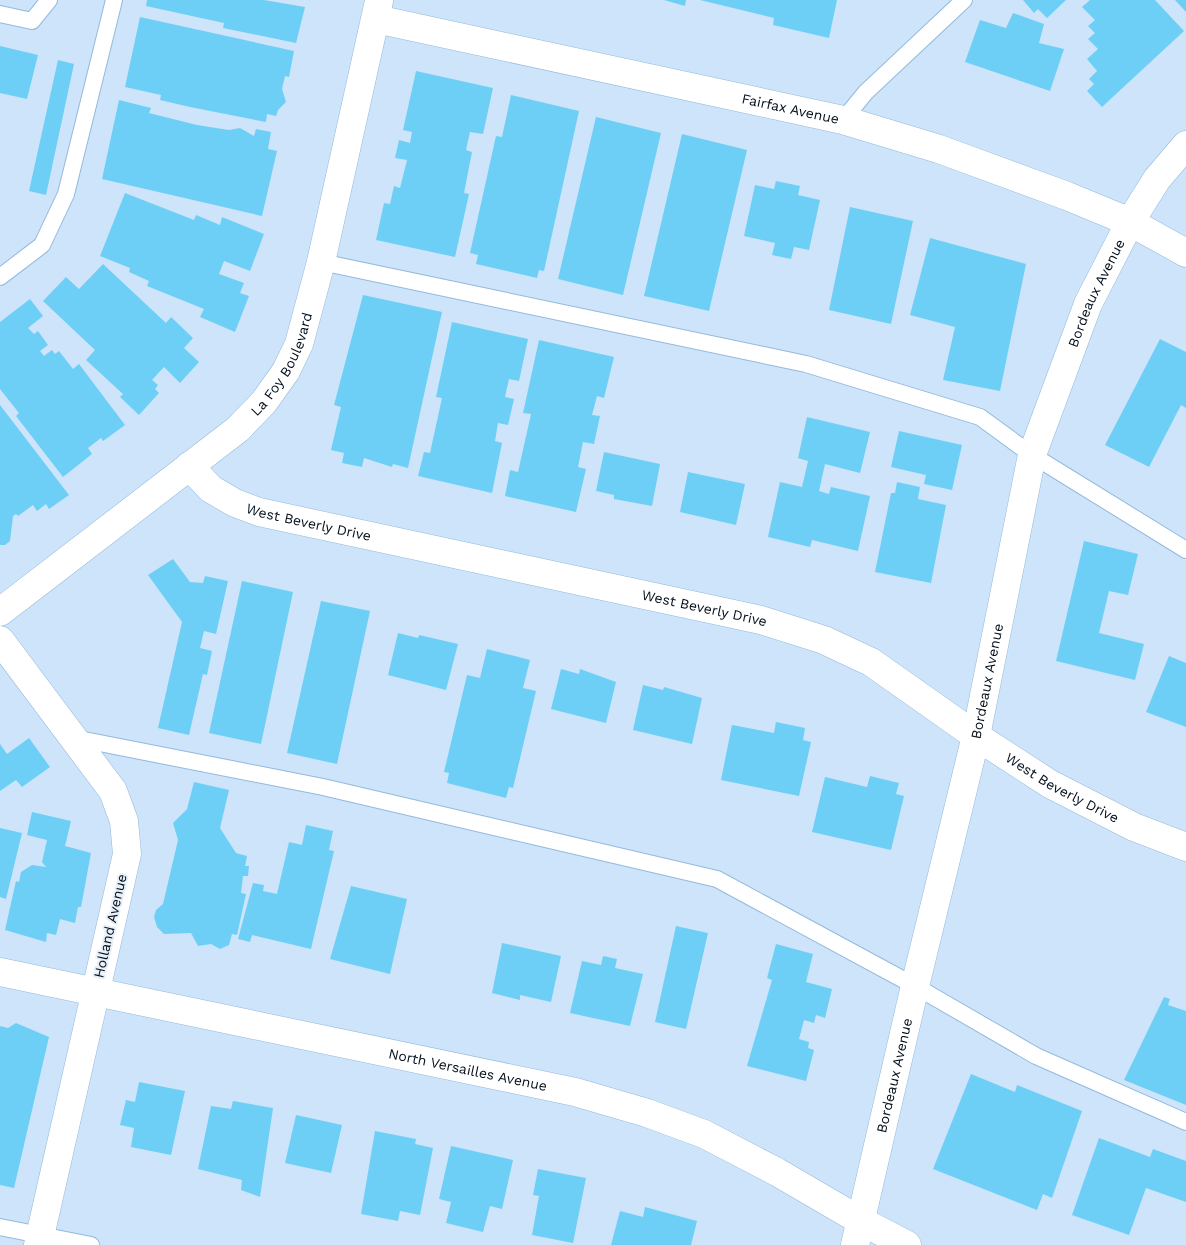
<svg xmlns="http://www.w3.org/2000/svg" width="1186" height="1245" font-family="'Work Sans',sans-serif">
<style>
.building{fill:#6ecff6}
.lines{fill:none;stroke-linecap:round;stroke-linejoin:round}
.lane-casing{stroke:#93b9dd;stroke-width:18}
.street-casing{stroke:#93b9dd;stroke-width:29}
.lane{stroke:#fff;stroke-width:16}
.street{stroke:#fff;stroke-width:28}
.labels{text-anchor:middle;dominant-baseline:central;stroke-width:4;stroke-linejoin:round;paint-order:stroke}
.street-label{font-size:14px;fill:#020e1a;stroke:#e7eff7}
</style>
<rect width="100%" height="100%" fill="#cde4fa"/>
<path class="building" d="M147 0H264L305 7 296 43 223 28 224 23 146 6Z
M664 0H686L685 6Z
M700 0H837L829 38 773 25 774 18Z
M1023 0H1066L1047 18 1038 9 1034 13Z
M1090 0H1155L1184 31 1102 107 1087 91 1094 84 1089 79 1097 71 1087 59 1098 49 1088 39 1095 33 1088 26 1095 20 1082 7Z
M1175 0H1186V12Z
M1013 13 1044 24 1039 43 1064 49 1050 91 965 62 980 20 1006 28Z
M140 17 294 51 289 77 285 76 282 89 286 102 278 110 276 116 267 114 266 122 190 107 160 100 161 95 125 87Z
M0 46 38 55 27 99 0 93Z
M58 60 74 64 46 195 29 191Z
M416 71 493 88 483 134 470 132 466 150 472 152 464 193 469 194 455 257 376 240 384 203 390 204 394 186 400 188 407 160 395 158 399 140 410 143 412 132 403 130Z
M511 95 579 111 544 271 539 270 537 278 476 264 478 255 470 253 496 136 502 137Z
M119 100 151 108 149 113 197 125 229 130 240 128 254 136 256 129 271 132 268 149 277 151 262 216 102 179Z
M596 117 661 133 623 295 558 279Z
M682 134 747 150 709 311 644 296Z
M776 181 800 186 798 195 820 200 809 250 794 247 791 259 772 255 775 243 744 236 755 185 774 189Z
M125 193 194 220 196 215 220 225 222 217 264 234 250 271 224 261 219 274 244 283 240 293 249 296 235 332 200 317 204 309 147 286 149 281 129 272 130 268 100 256Z
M850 207 913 221 891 324 829 310Z
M930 238 1026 264 1000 391 943 380 955 327 910 315Z
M103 264 166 323 171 317 193 338 184 348 199 362 180 383 164 367 152 380 158 385 155 389 159 393 139 415 120 397 123 394 86 360 95 350 43 301 66 277 79 289Z
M363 295 442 312 408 468 393 464 392 467 364 458 362 467 342 463 344 453 331 450 341 407 334 405Z
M30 299 43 316 28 328 34 334 38 331 48 345 40 351 44 356 52 350 55 354 59 351 73 369 79 364 125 425 103 441 101 438 88 448 92 454 63 477 16 416 19 413 0 389V322Z
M452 322 528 339 519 381 509 379 505 397 514 399 508 425 498 423 495 441 502 443 492 493 418 476 424 452 430 453 442 398 436 397Z
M1160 339 1186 352V408L1181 405 1149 467 1105 445Z
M539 340 614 357 604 398 597 396 592 415 600 416 594 444 583 442 578 467 586 469 576 512 505 496 510 470 518 472 531 414 523 413Z
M0 405 69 495 49 509 46 504 37 511 33 505 18 516 16 514 13 516 10 541 5 545H0Z
M807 417 870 432 860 473 825 464 819 491 829 494 831 487 870 496 858 551 812 540 810 547 768 537 780 482 802 487 808 461 798 458Z
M899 431 962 445 952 490 924 484 926 475 891 467Z
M604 452 660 464 652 506 614 499V495L596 491Z
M688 472 745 484 736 525 680 512Z
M897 482 920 487 918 499 946 505 931 583 875 572 891 493H895Z
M1084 541 1138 554 1128 595 1109 591 1099 633 1144 644 1135 680 1056 661Z
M173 559 190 582 203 583 205 576 228 581 216 634 204 631 200 648 212 651 207 675 203 674 189 735 158 728 182 622 148 575Z
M242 581 293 592 261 744 209 733Z
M321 601 370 611 337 764 287 753Z
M398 633 418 638 419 635 458 644 446 690 388 675Z
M487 649 530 660 523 688 536 691 513 788 509 787 506 798 447 783 449 773 444 772 467 675 480 678Z
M1169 656 1186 663V727L1146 712Z
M561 669 579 674 580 669 616 682 606 723 551 709Z
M643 685 663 690 664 687 702 698 692 744 633 730Z
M776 722 805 728 803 740 811 742 799 796 721 780 732 725 774 733Z
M29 738 50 767 22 787 16 780 0 791V744L7 754Z
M870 776 899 783 896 794 904 796 891 850 812 832 825 777 867 787Z
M194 782 229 790 220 828 236 853 247 856 245 866H249L248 876H243L241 893 246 894 237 935 232 934 229 945 220 949 211 944 198 946 191 933 164 934 157 927 154 917 156 910 163 904 178 840 173 823 187 809Z
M32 812 71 821 65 846 91 853 81 907H78L75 923 60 919 56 935 47 933 46 942 5 930 16 881 19 882 21 872 32 865 46 867 42 862 47 840 27 835Z
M306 825 333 831 329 850 334 851 311 949 252 935 250 942 238 939 253 883 264 885 263 891 277 894 289 842 302 845Z
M0 828 22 833 6 899 0 897Z
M351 886 407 899 390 974 330 959Z
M676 926 708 933 686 1029 655 1022Z
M502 943 561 956 551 1002 520 995V1000L492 993Z
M776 944 813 954 806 982 832 989 825 1018 816 1015 814 1023 804 1020 799 1039 809 1042 808 1048 814 1050 806 1081 747 1066 772 980 767 978Z
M603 956 617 959 615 968 643 974 630 1026 570 1013 582 961 601 965Z
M1164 997 1170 999 1168 1005 1186 1011V1105L1124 1080Z
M16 1023 49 1037 14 1188 0 1185V1026L8 1028Z
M971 1074 1015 1092 1017 1085 1082 1111 1052 1198 1043 1194 1037 1210 933 1169Z
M139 1082 185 1091 171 1155 131 1147 134 1128 120 1125 126 1100 135 1102Z
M233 1101 273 1108 260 1197 241 1190 242 1180 198 1169 211 1106 231 1109Z
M296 1115 342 1125 331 1173 285 1163Z
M375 1131 416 1139 415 1144 433 1148 420 1215 400 1211 398 1221 361 1214Z
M1099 1138 1150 1157 1153 1149 1186 1161V1202L1146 1188 1129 1235 1072 1215Z
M451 1146 513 1160 502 1209 490 1206 483 1232 446 1223 451 1202 439 1199Z
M538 1169 586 1178 573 1243 532 1235 539 1196 533 1195Z
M645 1207 697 1221 691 1245H611L620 1211 643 1217Z"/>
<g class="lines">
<g class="lane-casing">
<path id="lane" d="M0 14 32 21 49 0
M843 120 866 92 964 0
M321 262 806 364 980 417 1032 455 1186 550
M0 277 42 245 66 194 114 0
M74 738 323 787 717 879 915 986 1036 1056 1186 1122
M0 1227 91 1245"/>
</g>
<g class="street-casing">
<g id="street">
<path id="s1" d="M376 19 843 120 939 149 1067 196 1130 222 1186 253"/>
<path id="s2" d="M189 466 211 489 235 503 259 512 761 620 824 640 871 662 976 736 1050 784 1134 827 1186 847"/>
<path id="s3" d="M0 612 238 429 264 402 286 371 299 344 321 262 379 1"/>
<path d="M0 640 113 791 124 821 127 854 38 1245"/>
<path id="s4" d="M0 972 575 1092 647 1113 704 1134 777 1172 861 1221 907 1245"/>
<path id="s5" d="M855 1245 915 986 976 736 1032 455 1088 304 1130 222 1157 179 1186 145"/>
</g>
</g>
<use href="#lane" class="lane"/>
<use href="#street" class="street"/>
</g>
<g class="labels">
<g class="street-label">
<text stroke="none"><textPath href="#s1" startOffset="424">Fairfax Avenue</textPath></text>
<text stroke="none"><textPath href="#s5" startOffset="984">Bordeaux Avenue</textPath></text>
<text stroke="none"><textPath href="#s3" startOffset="380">La Foy Boulevard</textPath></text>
<text stroke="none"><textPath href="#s2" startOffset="136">West Beverly Drive</textPath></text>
<text stroke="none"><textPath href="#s2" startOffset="541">West Beverly Drive</textPath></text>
<text stroke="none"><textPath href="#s5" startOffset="579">Bordeaux Avenue</textPath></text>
<text stroke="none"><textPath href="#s2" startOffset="946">West Beverly Drive</textPath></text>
<text transform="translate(110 926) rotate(-77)">Holland Avenue</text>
<text stroke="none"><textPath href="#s4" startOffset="478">North Versailles Avenue</textPath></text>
<text stroke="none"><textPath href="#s5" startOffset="174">Bordeaux Avenue</textPath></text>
</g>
</g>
</svg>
